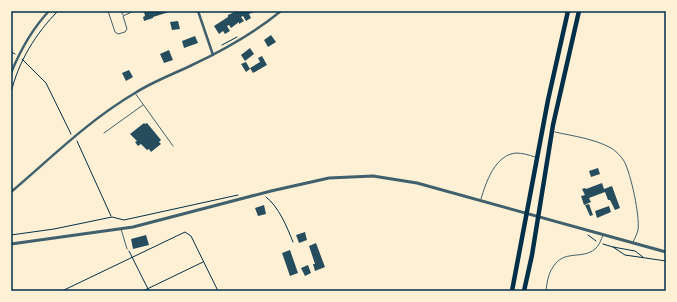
<svg xmlns="http://www.w3.org/2000/svg" width="677" height="302" font-family="Rubik,sans-serif">
<style>
.building{fill:#264d5e}
.lines{fill:none;stroke-linecap:round;stroke-linejoin:round}
.path{stroke:#003049;stroke-width:1}
.service{stroke:#3f606c;stroke-width:1}
.minor{stroke:#3f606c;stroke-width:2.5}
.tertiary{stroke:#3f606c;stroke-width:3}
.motorway{stroke:#003049;stroke-width:4.5}
.neatline{fill:none;stroke:#003049;stroke-width:1.5}
</style>
<rect width="100%" height="100%" fill="#fdf0d5"/>
<path class="building" d="M145 11H169V12L153 17V18L144 21 143 17 145 16 144 12Z
M237 11 254 12 249 14 251 18 246 21 243 16 241 17 244 21 239 24V22L231 28 229 25 227 26 230 31 225 34 223 31 219 34 214 26 228 17V15Z
M178 21 180 29 172 30 170 22Z
M271 35 276 42 268 47 264 40Z
M195 36 198 43 184 48 182 41Z
M250 48 254 54 245 61 241 55Z
M169 50 173 60 164 63 160 54Z
M262 56 267 65 253 73 250 68 260 62 258 58Z
M246 62 250 69 246 72 241 64Z
M129 70 133 77 126 81 122 73Z
M144 123 145 124 147 123 161 140 159 142 161 144 151 152 149 149 147 150 141 144 138 146 135 142 137 141 130 134Z
M598 168 600 174 591 177 589 171Z
M602 183 604 189 612 186 620 208 615 210 610 200H608L605 192 589 198 591 202 584 205 581 196 585 195 582 189 585 188 586 189Z
M589 204 593 215 590 216 585 205Z
M264 205 266 214 258 216 255 208Z
M609 206 611 212 597 218 595 211Z
M305 232 307 240 299 243 296 235Z
M146 235 149 245 133 249 131 239Z
M316 243 325 267 315 271 313 264H315L309 246Z
M290 250 298 273 290 276 282 253Z
M308 265 311 273 305 276 301 268Z"/>
<g class="lines">
<path class="path" d="M222 45 237 37
M11 52 15 54
M22 59 46 83 71 134
M11 93C18 62 36 33 58 11
M77 141 111 216
M266 197C279 207 287 227 293 242
M11 235 54 229 112 217 124 220 238 195
M588 235 596 241
M603 244 613 247 625 255 666 261
M613 247 635 251 643 257
M129 251 149 291
M62 291 185 232 191 236 218 291
M143 291 203 262"/>
<path class="service" d="M108 11 115 32 118 34 125 32 127 29 123 16 134 11
M121 11 123 15
M135 93 173 146
M555 132C573 136 595 139 611 148 616 151 621 156 624 161 631 174 640 216 638 230 637 234 635 238 633 242
M104 133 143 105
M481 199C486 182 495 155 516 153 522 153 529 155 535 157
M121 229 127 249
M546 291C547 283 548 274 553 267 564 249 582 260 595 249 599 246 601 240 603 235"/>
<path class="minor" d="M198 11 213 55
M11 73C20 51 32 29 49 11
M11 192C51 158 89 120 135 93 152 82 171 75 190 66 222 51 253 34 281 11"/>
<path class="tertiary" d="M11 244 133 227 271 191 329 178 373 176 417 183 666 252"/>
<path class="motorway" d="M512 291 548 100 568 11
M524 291 532 255 553 125 579 11"/>
</g>
<rect width="677" height="302" fill="none" stroke="#fdf0d5" stroke-width="24"/>
<rect x="12" y="12" width="653" height="278" class="neatline"/>
</svg>
